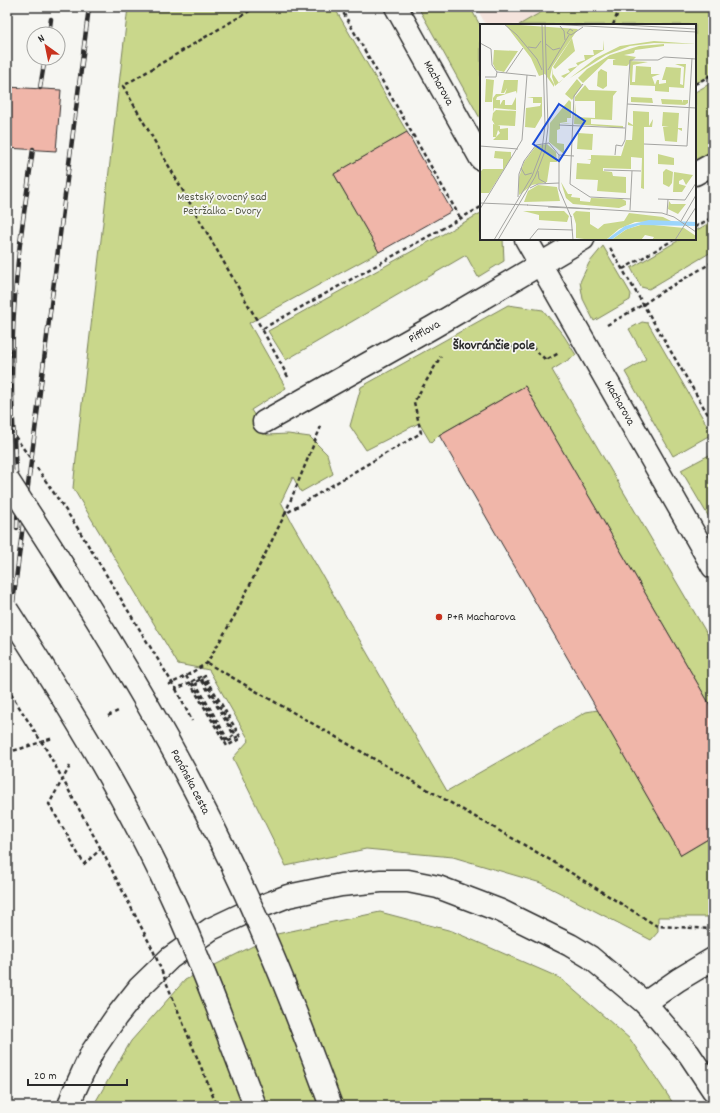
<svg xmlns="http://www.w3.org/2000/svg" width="720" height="1113" font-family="Dekko,sans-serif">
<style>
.built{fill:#f4e3dc}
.green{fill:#c9d78b;stroke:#7a815b}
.building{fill:#f0b6a9;stroke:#2b2b2b}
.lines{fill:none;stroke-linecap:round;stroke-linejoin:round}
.street-casing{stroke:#2b2b2b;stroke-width:25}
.secondary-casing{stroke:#2b2b2b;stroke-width:25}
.path{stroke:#2b2b2b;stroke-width:2.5;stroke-dasharray:4 3;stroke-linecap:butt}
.street{stroke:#f6f6f2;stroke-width:22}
.secondary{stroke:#f6f6f2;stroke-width:22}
.rail-casing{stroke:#2b2b2b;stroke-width:4.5}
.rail{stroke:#f6f6f2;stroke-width:3;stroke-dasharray:9;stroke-linecap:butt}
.secondary-bridge-casing{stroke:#2b2b2b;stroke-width:25;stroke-linecap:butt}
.path-bridge{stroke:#2b2b2b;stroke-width:2.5;stroke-dasharray:4 3;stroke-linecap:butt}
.secondary-bridge{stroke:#f6f6f2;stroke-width:22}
.poi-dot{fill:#c8321e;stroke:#f6f6f2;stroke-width:1.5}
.labels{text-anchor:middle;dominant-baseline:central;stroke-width:3.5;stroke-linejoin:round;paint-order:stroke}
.street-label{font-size:12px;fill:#2b2b2b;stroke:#f6f6f2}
.park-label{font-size:12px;fill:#525643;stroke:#f6f6f2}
.poi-label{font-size:12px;fill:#2b2b2b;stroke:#f6f6f2;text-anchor:start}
.quarter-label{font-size:14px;font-weight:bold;fill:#2b2b2b;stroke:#f6f6f2}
.inset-road{fill:none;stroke:#a5a5a2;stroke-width:1}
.view{fill:#1d4ed8;fill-opacity:0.15;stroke:#1d4ed8;stroke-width:2}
.inset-edge{fill:none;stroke:#2b2b2b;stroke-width:2}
</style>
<rect width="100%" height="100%" fill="#f6f6f2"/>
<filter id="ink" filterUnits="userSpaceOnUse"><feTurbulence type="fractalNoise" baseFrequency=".025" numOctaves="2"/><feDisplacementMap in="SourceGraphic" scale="8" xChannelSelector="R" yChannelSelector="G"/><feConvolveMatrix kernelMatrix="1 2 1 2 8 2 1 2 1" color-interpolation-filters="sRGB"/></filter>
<g filter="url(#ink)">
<path class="built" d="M476 7H550L519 25H486Z"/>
<path class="green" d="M128 7H334L407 132 334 174 379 252 249 323 286 388 251 410 267 435 288 434 310 437 327 454 333 474 301 492 293 477 281 502 292 523 447 791 586 712 598 710 681 855 710 838 713 844V917H658V932L651 940 541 883 453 857 366 849 286 866 233 758 249 740 209 670 178 664 73 488 80 421Z
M418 7H470L481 27V120Z
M550 7H713V74L695 84V25H519Z
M713 82V150L695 161V92Z
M481 213V239H503L504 261 478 277 466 255 286 360 268 331Z
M713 221V251L649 289 641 287 631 268 681 239H695V231Z
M603 246 631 294 630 300 594 321 583 299 580 282 589 263Z
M508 305 543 310 564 336 576 355 552 370 713 644V710L525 386 439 435 431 443 419 423 366 450 350 426 361 387Z
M642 322 648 323 712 434 673 456 625 372 646 359 629 329Z
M713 453V524L681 470Z
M380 912 452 931 560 978 630 1039 675 1106H93L131 1041 185 980 277 934Z"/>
<path class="building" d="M7 87 61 90 56 151 7 148Z
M407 132 452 211 379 252 334 174Z
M525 386 713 710V836L681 855 439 435Z"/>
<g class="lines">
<g class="street-casing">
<g id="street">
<path id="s1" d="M396 7 481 159"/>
<path d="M695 174 713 164"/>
<path id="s2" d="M526 239 713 567"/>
<path id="s3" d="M264 422 433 327 583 239"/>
<path d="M645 1003 678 980 713 959"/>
</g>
</g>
<g class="secondary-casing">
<path id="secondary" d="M324 1087 331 1106
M69 1106 73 1094 92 1052 116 1017 139 988 170 958 211 929 247 912 288 896 341 885 381 881H408L438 887 501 911 570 945 590 957 645 1003 689 1054 713 1090"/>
</g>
<path class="path" d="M256 7 123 86 262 329
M340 7 461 219
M709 7 713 14
M613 25 620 7
M695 84 713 74
M695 227 713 217
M610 248 713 423
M623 269 675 239
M607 325 644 304 658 294 713 262
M455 348 532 347 546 360 559 353
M288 377 262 329 481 207
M285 514 322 424
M207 663 552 861 657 926 713 929
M186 676 227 746 241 738 205 676 193 684 227 742 237 737 204 679 196 684 228 740 234 735 200 677 191 682
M168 685 186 676 207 663 235 615 285 514 359 469 421 433 414 402 441 356
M108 716 118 711
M7 752 20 749 53 738
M70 766 49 804 84 864 101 849"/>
<use href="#street" class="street"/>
<use href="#secondary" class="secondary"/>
<g class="rail-casing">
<path id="rail" d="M49 34 51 19
M40 88 45 58
M17 528C19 478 11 429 12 379 12 340 14 300 18 261 22 223 28 186 33 149
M13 603 89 7"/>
</g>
<use href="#rail" class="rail"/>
<g class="secondary-bridge-casing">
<g id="secondary-bridge">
<path id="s4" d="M7 479C73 580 138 682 194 789 219 837 243 886 264 936 286 986 305 1036 324 1087"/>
<path d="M7 610C69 706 130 805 177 909 206 974 230 1040 255 1106"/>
</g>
</g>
<path class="path-bridge" d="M7 425 33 462
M37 468 77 527 176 689 191 682
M7 688 46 749 101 849 153 950 217 1106
M176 689 192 721"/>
<use href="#secondary-bridge" class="secondary-bridge"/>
</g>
</g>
<circle class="poi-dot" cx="439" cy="617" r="4"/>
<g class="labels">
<g class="street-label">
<text stroke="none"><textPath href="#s1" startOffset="87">Macharova</textPath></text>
<text stroke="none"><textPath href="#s3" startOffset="184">Pifflova</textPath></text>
<text stroke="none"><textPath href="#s2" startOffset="189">Macharova</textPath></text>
<text stroke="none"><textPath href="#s4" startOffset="354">Panónska cesta</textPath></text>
</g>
<g class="park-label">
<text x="222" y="197">Mestský ovocný sad<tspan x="222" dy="14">Petržalka - Dvory</tspan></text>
</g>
<g class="poi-label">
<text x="447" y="617">P+R Macharova</text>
</g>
<g class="quarter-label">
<text x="494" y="346">Škovránčie pole</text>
</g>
</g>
<g transform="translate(480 24)">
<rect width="216" height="216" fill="#f6f6f2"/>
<path d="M25 0 98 5 72 43 70 53 74 60V63L65 50 59 52 51 34ZM92 14 95 27 75 45 73 43ZM123 16 124 26 100 40 75 62 72 53 73 44V50L79 59 84 54 81 52 90 48 88 45 98 42 96 39 105 36 104 31H114L113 26H123ZM174 17 216 20 174 19 150 22 126 31 90 54 116 34 140 22ZM184 20V22L155 26 154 29 144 31 156 33 147 42 133 41V36L136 35H128L103 59 98 54 107 45 130 31 159 22ZM14 26 38 27 24 48 16 46 13 40ZM150 37 168 38 153 41 152 58H155L156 42 171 43V50H175L174 45 175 50H180L172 53 175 61 177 56H179V60L186 59V56H182L186 43 201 44 200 60 203 61 204 43 195 40H206L204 64 189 63V68L175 67V62L150 61ZM121 45 127 48V62L123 65 117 62 118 48ZM6 55 14 56 12 78H5ZM97 55 102 61 92 76 85 70ZM24 56H38L37 70 36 67 25 70 27 64 24 69H21ZM105 61 109 66 137 67 133 72 132 96 111 95V100L143 102V104L94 100 95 79 96 93 115 94V77H95V73ZM16 70H26L17 73 16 76H20V81L23 76H25V81H32L36 73V86L14 84 13 88V74ZM47 73H62V92L55 104 45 103 46 84 60 82 61 79H53V74ZM151 73 172 74 173 79 151 78ZM181 75 202 76 203 79V76H208V79L205 81 182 80ZM89 76 91 78V94H87V98H80L92 100 80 99V105L77 106V119L84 120V130L69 118 70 99ZM16 86 36 87 35 102 15 101 12 96 13 89ZM153 87 169 88V102L173 95 172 103H164V165L161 164 162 134 151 133V145L123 144V147L132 148 133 152 146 153V169L117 167 118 156 96 155 97 139 110 140 111 136 107 135H111V131L141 132 146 116H152L153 102 148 101V98L153 101ZM183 88 199 89 198 104H202V107L198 105 197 118 185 117 183 103H189L182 102ZM13 100 20 102V105L28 104V116H13L18 111 17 108 18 111 20 109 18 106 16 113H13ZM98 109 113 110 112 126 97 125ZM67 120 76 128 77 138H70L67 158 52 161 39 171V153L44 138 56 122ZM15 127 31 128V134L9 169H0V148L3 145H23V135L14 134ZM178 130 194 134V141L178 140ZM186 145 193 148 192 159 189 163 183 160V148ZM194 148 213 151 206 161 203 155 199 157V160L206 162 202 168H193ZM81 158 88 170H92L91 173 100 174V177L110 178 111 174 142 175 146 177V181L139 184 93 180 86 174ZM58 161 77 163 80 177 44 178 48 167ZM189 177 191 180H206L198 190 188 185ZM43 187H84L89 192 87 198 59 196V191ZM96 187 110 188V200L118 205 124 200 144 197 149 189 183 193 191 197 155 198 139 205 126 216H101L104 215 96 214V200L93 190ZM164 200 204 204 216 212V216H172L174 213 165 211 161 216H131L147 205Z" fill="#c9d78b"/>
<path d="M169 196 216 198V202L159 201 145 206 131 216H126L145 202Z" fill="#9cd5fc"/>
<path class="inset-road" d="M24 0 37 11 57 35 62 46M69 0 216 8M127 0 216 5M80 2 84 7 85 16M93 7 90 5 87 9 91 11 103 3M0 19 11 25 12 41 17 48 56 52M66 20 73 26 80 24M48 23 56 24 61 17M68 46 89 11M26 49 43 24M5 53H16L17 48M103 60 94 72 90 160 110 173 151 175M147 80 216 84M79 101 145 104M164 120 207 122 212 34M0 122 38 125M79 131 94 132M135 131 136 121 142 122 145 116 150 36H178L184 33 216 35M41 144 45 151 52 149M124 146 161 147M58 147 59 155 66 159M50 164 58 160 79 159M38 173 39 150 44 137 56 121 69 119 79 131V165L91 193M178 175 205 176 216 159M0 179 48 181M47 181 182 189 194 193 216 208M68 183 110 185M0 185 42 116 47 51M150 186 152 147M187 190 188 175M91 192 93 216M201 197 216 171M14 216 52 152 62 126 65 101 62 0M18 216 55 153 65 127 68 103 65 0M49 216 58 205 93 206M74 216H93M195 216 216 183"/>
<path class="view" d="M79 80 105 97 79 137 53 120Z"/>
<rect width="216" height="216" class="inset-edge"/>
</g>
<rect width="720" height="1113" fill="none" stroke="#f6f6f2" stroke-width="24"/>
<rect x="12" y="12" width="696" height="1089" fill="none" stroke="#2b2b2b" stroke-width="1.5" filter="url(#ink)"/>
<g transform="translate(46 46) rotate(327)"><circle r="19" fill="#f6f6f2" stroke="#a5a5a2"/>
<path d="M0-3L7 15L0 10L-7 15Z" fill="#c8321e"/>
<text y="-6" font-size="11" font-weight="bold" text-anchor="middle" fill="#2b2b2b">N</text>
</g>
<path d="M28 1079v6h99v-6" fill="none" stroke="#2b2b2b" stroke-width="2"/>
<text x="34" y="1079" font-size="12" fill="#2b2b2b" stroke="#f6f6f2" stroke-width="3" paint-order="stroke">20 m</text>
</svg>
